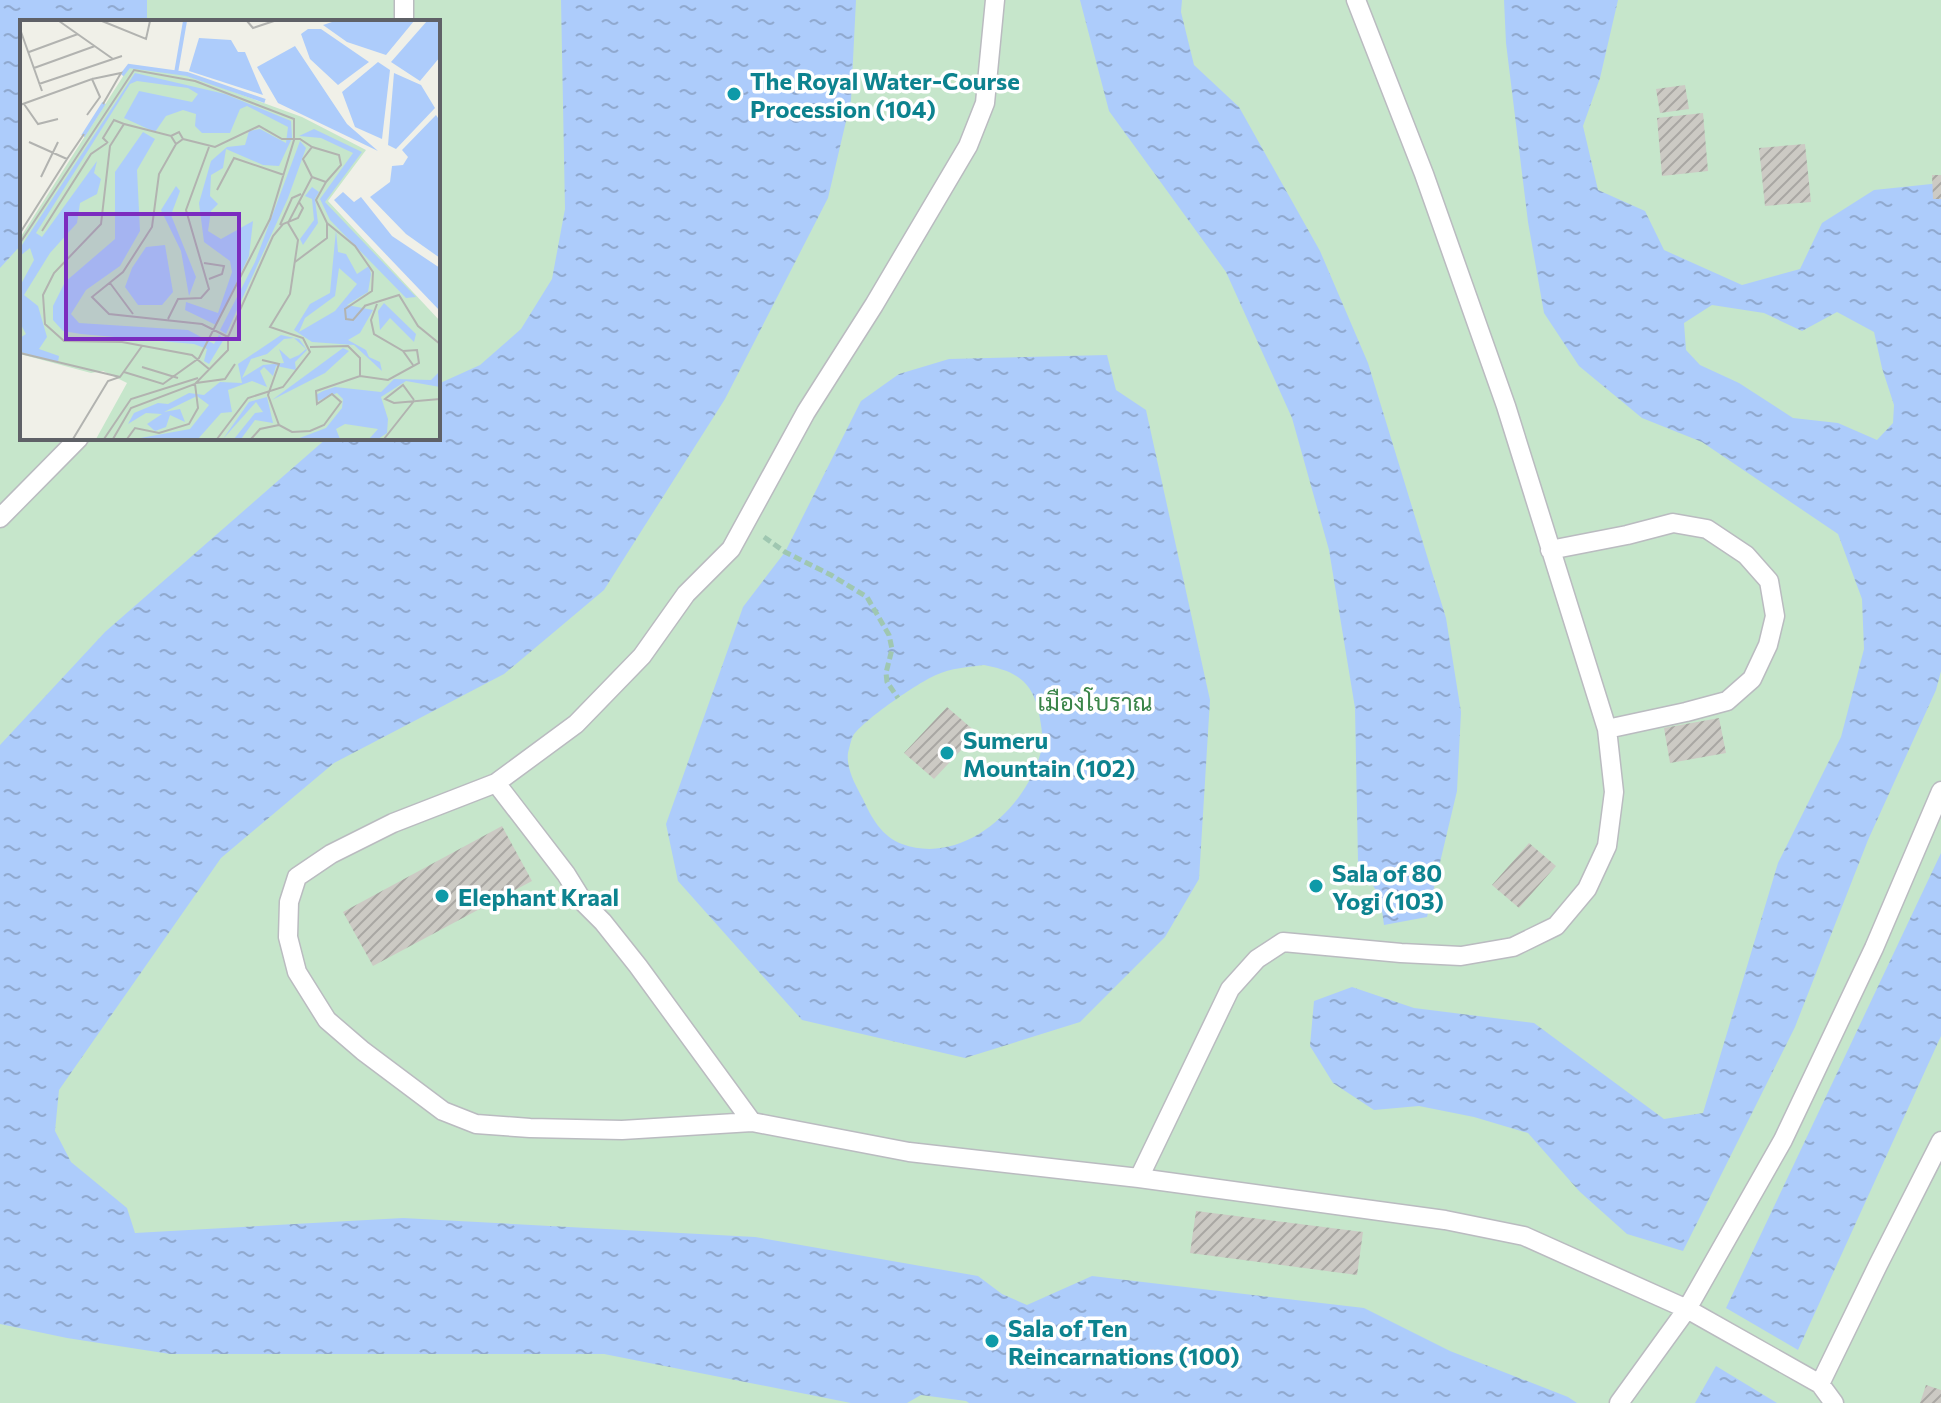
<svg xmlns="http://www.w3.org/2000/svg" width="1941" height="1403" font-family="Commissioner,Sarabun,sans-serif">
<style>
.park{fill:#c6e6cb;fill-rule:evenodd}
.water{fill:url(#water-ripples);fill-rule:evenodd}
.building{fill:url(#building-hatch)}
.lines{fill:none;stroke-linecap:round;stroke-linejoin:round}
.service-casing{stroke:#babbc0;stroke-width:21}
.path{stroke:#9fc7b1;stroke-width:5;stroke-dasharray:8 4;stroke-linecap:butt}
.service{stroke:#fff;stroke-width:18}
.culture-dot{fill:#0f9aa8;stroke:#fff;stroke-width:3}
.labels{text-anchor:middle;dominant-baseline:central;stroke-width:7;stroke-linejoin:round;paint-order:stroke}
.culture-label{font-size:24px;font-weight:bold;fill:#0d838f;stroke:#fff;text-anchor:start}
.park-label{font-size:24px;fill:#398448;stroke:#fff}
.inset-river{fill:none;stroke:#adccfb;stroke-width:4}
.inset-road{fill:none;stroke:#b2b3b0;stroke-width:2}
.view{fill:#7b2cbf;fill-opacity:0.15;stroke:#7b2cbf;stroke-width:4}
.inset-edge{fill:none;stroke:#5f6167;stroke-width:4}
</style>
<defs>
<pattern id="water-ripples" width="26" height="14" patternUnits="userSpaceOnUse" patternTransform="scale(2)"><rect width="26" height="14" fill="#adccfb"/><path d="M2 4q2-2 4 0t4 0M15 11q2-2 4 0t4 0" fill="none" stroke="#90a9cf"/></pattern>
<pattern id="building-hatch" width="6" height="6" patternUnits="userSpaceOnUse" patternTransform="scale(2)"><rect width="6" height="6" fill="#cccac4"/><path d="M-1 1l2-2M0 6l6-6M5 7l2-2" fill="none" stroke="#a9a7a3"/></pattern>
</defs>
<rect width="100%" height="100%" fill="#f0f0e8"/>
<path class="park" d="M0 0H1941V1403H0ZM22 22H438V438H22Z"/>
<path class="water" d="M0 0H147V22H22V244L0 268Z
M561 0H856L851 100 828 198 725 399 604 590 504 674 334 763 221 858 59 1090 55 1131 71 1162 127 1208 135 1233 403 1218 755 1237 978 1276 1002 1294 1027 1305 1092 1276 1364 1308 1450 1351 1568 1397 1577 1403H969L966 1401 921 1395 907 1403H851L604 1354H170L67 1338 0 1324V745L105 632 327 438H438V384L480 365 521 329 552 279 565 209Z
M1080 0H1182L1181 12 1194 65 1239 107 1320 251 1368 363 1446 618 1461 712 1457 791 1427 917 1384 925 1380 897 1358 861 1355 708 1329 550 1292 418 1226 272 1109 111Z
M1504 0H1618L1600 78 1583 126 1598 190 1645 211 1664 250 1742 285 1800 269 1822 223 1874 190 1941 183V671L1936 690 1868 840 1795 1027 1683 1251 1627 1234 1579 1191 1528 1133 1474 1117 1419 1106 1374 1110 1333 1083 1310 1046 1314 1001 1352 987 1414 1008 1534 1023 1664 1119 1703 1113 1778 863 1841 737 1864 649 1862 599 1838 534 1702 442 1642 418 1579 366 1544 313 1528 222 1506 43ZM1712 305 1764 313 1802 331 1837 312 1874 332 1882 368 1894 405 1893 423 1877 440 1838 423 1793 418 1739 383 1700 365 1686 350 1684 323Z
M1107 355 1116 390 1146 410 1210 700 1199 879 1165 937 1080 1022 965 1058 802 1020 678 881 666 824 743 607 785 552 861 401 899 374 949 359ZM984 665C998 668 1012 671 1023 681 1033 690 1038 705 1040 719 1042 730 1044 743 1040 755 1024 810 962 866 902 844 882 837 871 817 863 799 856 786 846 769 848 753 849 749 851 740 853 736 862 721 919 682 936 675 951 668 968 667 984 665Z
M1941 853V1036L1798 1350 1726 1308Z
M1716 1366 1777 1403H1695Z"/>
<path class="building" d="M1685 85 1689 109 1660 113 1656 89Z
M1703 113 1708 171 1662 176 1657 118Z
M1805 144 1811 202 1765 206 1759 148Z
M1932 175H1941V199H1933Z
M947 707 977 733 934 779 904 753Z
M1719 718 1726 753 1670 763 1664 728Z
M502 826 532 881 373 966 343 912Z
M1529 843 1556 866 1519 908 1492 885Z
M1196 1211 1363 1232 1357 1275 1190 1253Z
M1926 1385 1941 1390V1403H1920Z"/>
<g class="lines">
<g class="service-casing">
<path id="service" d="M404 0V22
M995 0 985 103 968 146 874 305 806 412 731 549 686 594 642 656 576 724 496 783 393 823 331 854 297 877 289 902 288 937 297 972 327 1020 363 1051 443 1111 476 1124 530 1128 622 1130 752 1122 909 1152 1139 1178 1445 1220 1524 1236 1687 1309 1820 1384
M0 518 79 438
M1550 550 1627 535 1673 523 1707 529 1746 555 1769 581 1775 616 1768 645 1752 679 1727 701 1686 712 1607 729
M496 783 566 874 584 903 603 922 638 966 752 1122
M1139 1178 1230 989 1257 959 1283 942 1401 953 1461 956 1513 947 1556 926 1587 889 1607 846 1614 792 1607 729 1506 406 1424 174 1356 0
M1619 1403 1687 1309 1783 1140 1874 948 1941 791
M1834 1403 1820 1384 1878 1265 1941 1141"/>
</g>
<path class="path" d="M764 537 785 552 831 575 867 597 889 635 892 649 886 673 887 682 898 698"/>
<use href="#service" class="service"/>
</g>
<g class="culture-dot">
<circle cx="734" cy="94" r="8"/>
<circle cx="947" cy="753" r="8"/>
<circle cx="1316" cy="886" r="8"/>
<circle cx="442" cy="896" r="8"/>
<circle cx="992" cy="1341" r="8"/>
</g>
<g class="labels">
<g class="culture-label">
<text x="750" y="80">The Royal Water-Course<tspan x="750" dy="28">Procession (104)</tspan></text>
<text x="963" y="739">Sumeru<tspan x="963" dy="28">Mountain (102)</tspan></text>
<text x="1332" y="872">Sala of 80<tspan x="1332" dy="28">Yogi (103)</tspan></text>
<text x="458" y="896">Elephant Kraal</text>
<text x="1008" y="1327">Sala of Ten<tspan x="1008" dy="28">Reincarnations (100)</tspan></text>
</g>
<g class="park-label">
<text x="1095" y="701">เมืองโบราณ</text>
</g>
</g>
<g transform="translate(20 20)">
<rect width="420" height="420" fill="#f0f0e8"/>
<path d="M109 47 159 53 203 68 282 97 346 130 308 181 420 301V419H76L107 363 83 351 71 353 0 334V218Z" fill="#c6e6cb"/>
<path d="M319 248 337 264 315 291 279 312 284 298 315 276Z" fill="#c6e6cb"/>
<path d="M315 1H394L366 35 327 22 303 5ZM407 1H420V37L400 61 371 42ZM288 9H301L349 42 318 65 290 39 281 14ZM179 18 211 20 218 32H225L243 75 169 51ZM275 26 327 104 358 131 258 83 237 47ZM358 42 370 50 362 119 335 107 322 72ZM115 53 205 74 271 101 272 118 259 146 243 145 206 129 203 148 191 155 190 176 198 184 191 191 188 211 201 219 233 201 229 236 196 305 165 290 166 282 198 293 212 252 210 241 184 222 179 183 191 141 207 127 225 125 229 111 240 109 266 123 268 107 227 86 220 89 210 113H182L175 106 176 94 163 90 146 96 135 112 104 98 119 71 172 82 178 74 168 68 117 61 110 64 16 213 22 217 77 141 74 153 81 159 77 174 60 183 57 203 30 233 4 275 18 286 27 317 19 329 39 336 38 342 0 332V318L6 314 0 303V266L14 240 10 228 0 236V228ZM374 53 401 65 415 88 376 129 368 125ZM416 95 420 101V238L386 214 350 177 370 162 372 146 383 145 388 137 382 130ZM294 109 342 132 305 182 396 277 386 278 310 200 300 179 333 133 301 118 279 116ZM123 112 135 119 117 150 120 211 100 246 66 270 51 294 59 303 168 310 194 324 199 315 204 319 189 344 184 341 187 329 174 324 61 314 43 311 33 300V286L45 262 95 219V152ZM280 121 286 128 268 178 206 314 200 310 235 242ZM156 166 160 171 151 195 176 257 169 276 161 231 141 190ZM292 167 299 172 295 179 298 203 283 225 280 219 294 200 292 179 285 176ZM323 172 334 182 341 177 372 216 420 248V291L314 180ZM316 210 318 232 326 234 337 254 349 246 351 254 348 272 327 285 353 290 340 313 328 320 346 330 349 337 360 342 362 351 334 325 292 322 274 310 290 284 310 273ZM319 248 337 264 315 291 279 312 285 298 315 276ZM145 225 153 272 142 285H118L105 267 112 248 126 227ZM364 283 396 314 394 322 370 298 360 310 358 291ZM261 315 279 319 287 330 275 342 276 350 256 346 253 356 244 347 240 351 247 367 232 361 208 370 212 392 201 393 178 419H115L170 409 189 385 177 376 144 392 160 389 165 402 150 395 146 407 135 411 127 404 142 394 126 393 108 404 114 393 138 383 148 384 169 373 184 375 200 362 222 363 218 344ZM274 318 286 329 279 335 270 339 259 329 264 343 243 345 222 358 231 339 247 334 264 319ZM323 328 329 331 305 353 252 380ZM420 351V367L386 361 361 377 368 399 367 413 358 419H349L358 409 325 404 316 409 320 419H277L306 408 322 388 323 379 317 373 298 381 296 375 303 371 315 367 361 372 374 359 411 360ZM247 377 253 403 235 400 221 419H214L235 393 243 392 236 382 203 419 229 382Z" fill="#adccfb" fill-rule="evenodd"/>
<path class="inset-river" d="M156 53 165 1M102 55 109 46 167 54 245 81M63 116 84 83"/>
<path class="inset-road" d="M39 1 93 39M82 1 126 19 130 1M227 1 233 8 254 1M0 9 22 71M9 32 58 14M14 48 75 26M72 59 101 53 83 84M19 64 102 36M4 84 18 104 38 99M0 85 72 59 80 77 67 95M151 116 156 124 163 119 159 112 151 116 104 104 90 126 81 204 34 253 23 275 25 304 44 321 102 322 172 335 189 349M163 119 195 127 239 106 262 119H280L292 127M88 123 83 118 94 100 104 104M156 124 139 154 132 207 103 252 72 277 89 294 182 304 208 317M47 139 64 114M21 157 38 122M197 170 214 138 264 155M268 203 292 157 283 139 292 127 319 135 321 145 306 162M307 203 335 226 353 252 352 271 325 289 326 299 333 300 345 286M260 205 272 178 281 174M22 211 71 134 87 123M0 213 47 139 9 122M0 223 114 50 175 61 274 99V120L250 199 179 338 143 364 104 352M275 242 307 218V203L296 180 306 162 292 157M184 243 204 246 202 254 189 259M90 263 113 294M357 284 351 300 354 314 383 331 393 345M344 286 379 275 398 306 420 324M148 299 158 279 181 278 189 269 166 190 189 127M290 327 328 326 340 338V356M0 333 100 357M242 340 259 344 248 375 259 405 272 412 290 411 304 405 321 382 312 374 297 384 296 371 340 356 368 360 399 343 397 330 383 331M122 347 158 358M176 363 205 359 215 344M394 380 383 365 365 379 374 383 420 379M53 419 88 361 100 357 122 326M84 419 111 379 178 358M93 419 111 388 175 364 208 330V317L253 216 263 204 278 198 283 188 279 182M107 419 115 408 139 413 169 404 178 388 175 364M197 419 228 378 263 367 290 332 283 318 250 307 270 274 278 220 268 203M231 419 240 409 259 405M364 419 394 381"/>
<path class="view" d="M46 194H219V319H46Z"/>
<rect width="420" height="420" class="inset-edge"/>
</g>
</svg>
